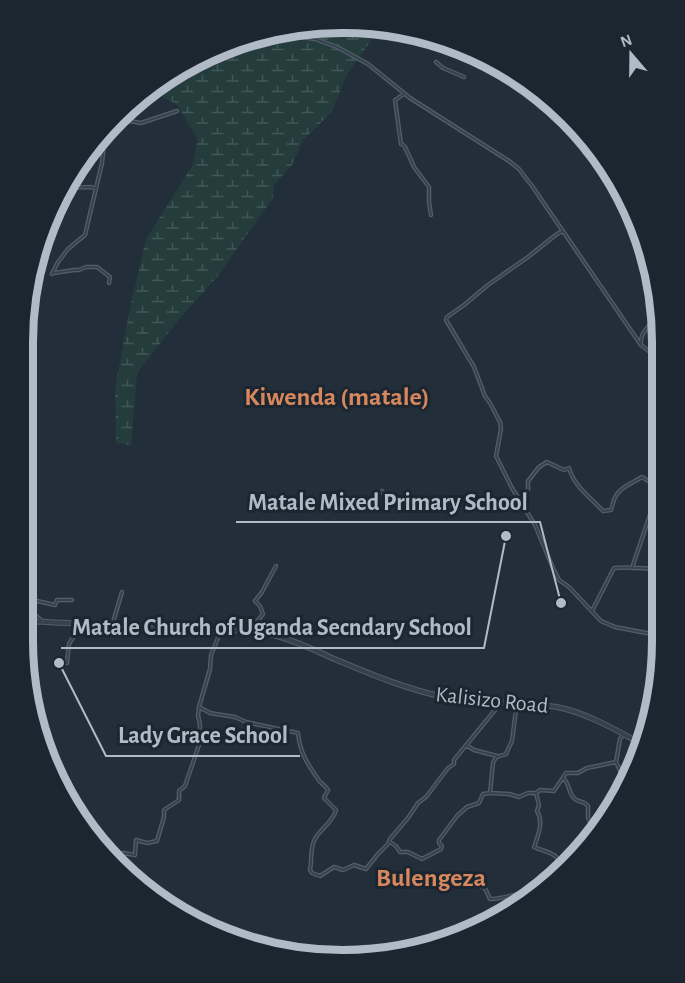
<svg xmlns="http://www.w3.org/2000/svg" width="685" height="983" font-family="'Alegreya Sans',sans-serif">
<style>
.wetland{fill:url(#wetland-marsh)}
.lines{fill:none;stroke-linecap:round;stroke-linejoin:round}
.minor-casing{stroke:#545e69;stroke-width:4.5}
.tertiary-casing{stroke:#545e69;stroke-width:6}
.minor{stroke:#35414c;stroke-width:2}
.tertiary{stroke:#35414c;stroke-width:4}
.labels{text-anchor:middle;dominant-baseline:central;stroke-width:6;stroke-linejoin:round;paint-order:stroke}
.street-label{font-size:22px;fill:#b1bbc7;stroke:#1b2630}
.quarter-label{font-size:26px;font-weight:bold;fill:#d7875d;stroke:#1b2630}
.rim{fill:none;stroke:#b1bbc7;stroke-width:8}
.leader{fill:none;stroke:#b1bbc7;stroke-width:2}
.callout-dot{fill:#b1bbc7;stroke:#1b2630;stroke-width:2}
.callout-label{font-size:24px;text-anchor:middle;font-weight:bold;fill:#b1bbc7;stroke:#1b2630;stroke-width:6;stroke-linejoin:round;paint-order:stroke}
</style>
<defs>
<pattern id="wetland-marsh" width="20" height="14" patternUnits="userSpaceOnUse" patternTransform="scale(1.5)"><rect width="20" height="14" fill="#243c3c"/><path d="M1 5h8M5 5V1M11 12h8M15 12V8" fill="none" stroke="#415657"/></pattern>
</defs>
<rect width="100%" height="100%" fill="#222f3b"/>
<path class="wetland" d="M363 23 378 27 377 32 346 76 332 112 303 140 292 165 274 185 273 198 217 277 176 323 137 373 131 445 116 443 115 389 129 313 146 239 192 166 198 139 176 104 151 91 239 40Z"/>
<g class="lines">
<g class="minor-casing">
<path id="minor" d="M281 34 315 39 337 47 368 64 410 98 509 161 519 169 532 186 641 345 650 352H660
M436 62 443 68 464 77
M111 127H115L124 121H130L141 123 177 111
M401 144 395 100 404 94
M402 144 405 147 414 167 429 187V202L431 215
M63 188 91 187 96 189
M563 231 557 234 528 257 488 285 464 305 447 317 446 320 474 367 485 396 490 403 500 422 501 429 496 456 512 488 535 525 553 568 559 580 569 587 601 621 615 627 662 636
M54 273 74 270H79L86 267H97L110 277 109 283
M52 274 58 262 68 249 85 235 102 163 105 134
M641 343C640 332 652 323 660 315
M521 502 528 489V481L539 467 547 462 564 470 569 468C574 486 590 497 603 511L611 510C612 507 613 503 614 500 619 487 631 484 642 477L658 487 661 482
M375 503V498L382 491
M632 568 657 494 658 487
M23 605 41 620
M24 605 37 601 55 605 57 600H72
M592 611 614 568C629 566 645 569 661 569
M113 626 114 619 122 592
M252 632 255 624 263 614 260 606 255 601 262 592 276 566
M67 663 69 644 75 634 77 624
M517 702 512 741 506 754C499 757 496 755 493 763L490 793 509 794 519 797 528 793H536L540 790 554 791 566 773H578L587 768 616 762 620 739 624 734
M199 707 210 713 235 717 246 722 298 733C300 753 307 763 318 779 320 783 325 785 328 790L324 798 336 810C333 823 319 829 314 841 310 850 312 860 310 870L312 873 320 876 334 867 343 870 354 865 366 869 378 854 388 844 390 839 408 818 418 803 426 797 448 768 454 764V760L495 710 499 703
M466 745 474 750 497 756
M616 762 627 785
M563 778C570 783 568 794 575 799 580 803 583 800 588 806V818L594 829
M536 793 539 805 537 811C544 822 538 836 534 847 547 853 559 852 562 869
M390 842 396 846 400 852H408L422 859 441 849 442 846 439 843V840L457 816 467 807 479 803 483 794 490 793
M126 875 127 868 123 853 135 855 136 840 147 843 157 841 164 817V810L179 800V791L185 786 199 745 200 725 198 715 199 707 210 669 211 655 220 633 223 631
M470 883 485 888 490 899C506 899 521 891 537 892"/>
</g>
<g class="tertiary-casing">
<path id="tertiary" d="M23 621C76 623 129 627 182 630 212 631 243 628 273 635 293 640 313 649 332 658 368 673 405 689 444 697 481 705 519 700 557 707 587 713 614 729 640 743"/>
</g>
<use href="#minor" class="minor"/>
<use href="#tertiary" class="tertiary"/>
</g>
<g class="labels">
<g class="street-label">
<text transform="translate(492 700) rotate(6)">Kalisizo Road</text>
</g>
<g class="quarter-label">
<text x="337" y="397">Kiwenda (matale)</text>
<text x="431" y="878">Bulengeza</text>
</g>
</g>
<path d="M0 0H685V983H0ZM342 33H343A309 309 0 0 1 652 342V641A309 309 0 0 1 343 950H342A309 309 0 0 1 33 641V342A309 309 0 0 1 342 33Z" fill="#1b2630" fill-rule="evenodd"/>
<path class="rim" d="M342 33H343A309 309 0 0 1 652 342V641A309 309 0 0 1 343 950H342A309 309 0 0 1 33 641V342A309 309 0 0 1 342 33Z"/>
<path class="leader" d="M561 603L540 522H236M506 536L484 648H61M59 663L106 756H300"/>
<g class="callout-dot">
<circle cx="561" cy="603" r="6"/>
<circle cx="506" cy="536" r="6"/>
<circle cx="59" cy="663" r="6"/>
</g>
<g class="callout-label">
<text x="388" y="510">Matale Mixed Primary School</text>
<text x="272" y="635">Matale Church of Uganda Secndary School</text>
<text x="203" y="743">Lady Grace School</text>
</g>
<g transform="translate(631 54) rotate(340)" stroke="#1b2630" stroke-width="4.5" paint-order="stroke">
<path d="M0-4.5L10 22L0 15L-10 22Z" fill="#b1bbc7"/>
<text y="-9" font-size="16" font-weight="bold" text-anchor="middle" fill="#b1bbc7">N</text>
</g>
</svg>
